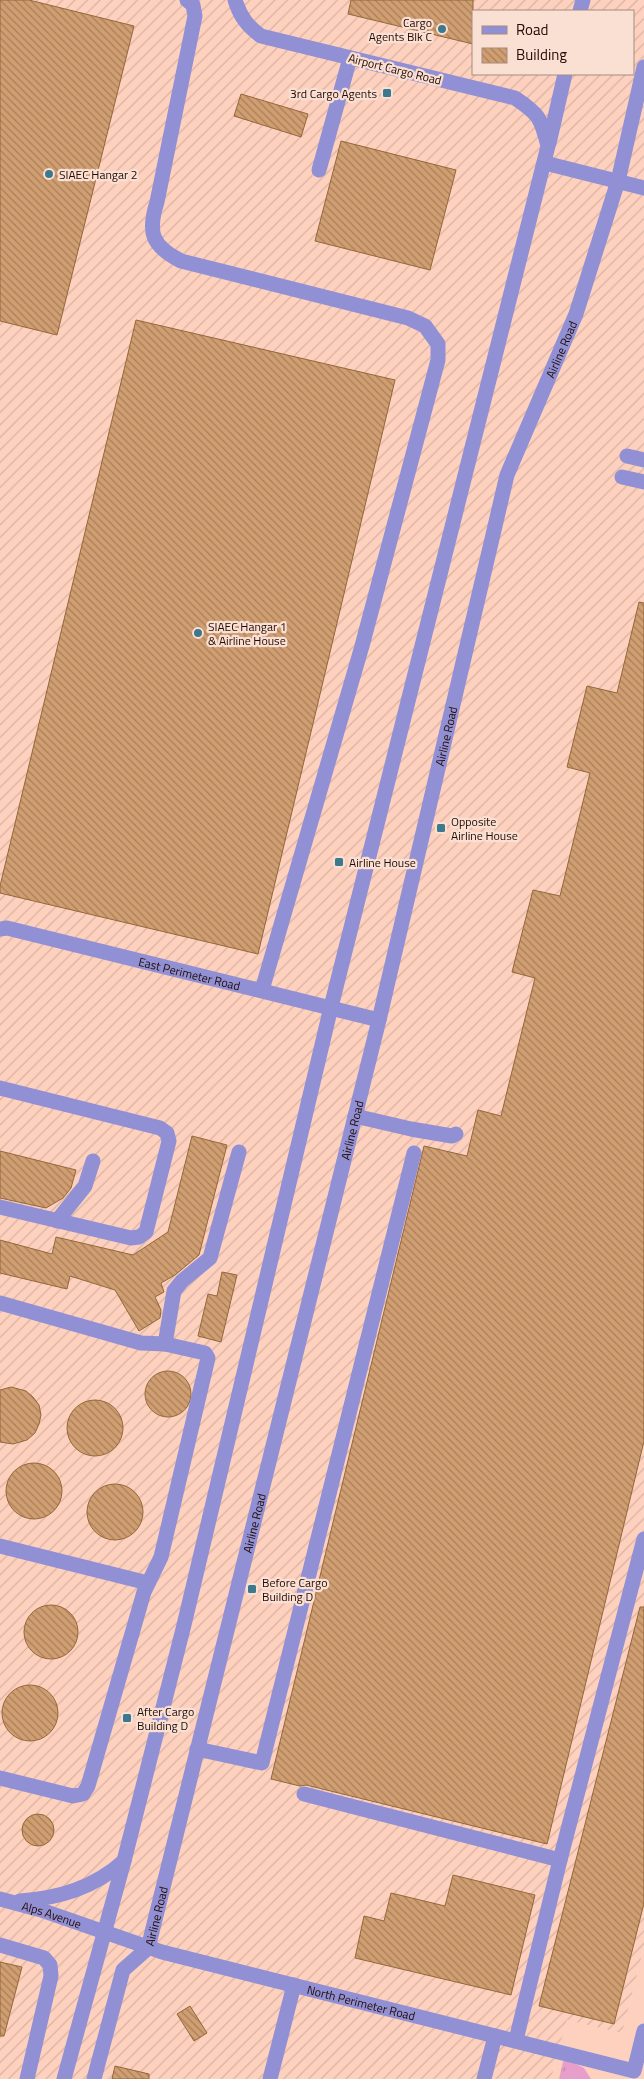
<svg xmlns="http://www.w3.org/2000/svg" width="644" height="2079" font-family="'Titillium Web',sans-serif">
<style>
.built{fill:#fed1bf}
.industrial{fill:url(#industrial-furrows);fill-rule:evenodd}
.grass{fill:url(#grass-tufts)}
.building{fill:url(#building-back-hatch);stroke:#94673a}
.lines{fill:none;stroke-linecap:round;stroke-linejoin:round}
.minor{stroke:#9190d5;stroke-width:15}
.poi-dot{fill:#3c798f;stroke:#fadfd3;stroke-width:2}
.labels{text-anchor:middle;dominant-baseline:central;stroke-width:4.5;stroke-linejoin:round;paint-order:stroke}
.poi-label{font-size:12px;fill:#230c04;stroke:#fadfd3;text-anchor:start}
.street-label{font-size:12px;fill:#230c04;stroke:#fadfd3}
</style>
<defs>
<pattern id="industrial-furrows" width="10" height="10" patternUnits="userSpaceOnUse" patternTransform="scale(1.25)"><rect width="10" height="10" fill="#fed1bf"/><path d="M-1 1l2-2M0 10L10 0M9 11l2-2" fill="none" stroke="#d9b2a2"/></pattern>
<pattern id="grass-tufts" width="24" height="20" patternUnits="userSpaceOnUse" patternTransform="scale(1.25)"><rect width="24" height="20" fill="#e89eca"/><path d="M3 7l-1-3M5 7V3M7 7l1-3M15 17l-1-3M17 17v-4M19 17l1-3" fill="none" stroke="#c787ac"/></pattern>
<pattern id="building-back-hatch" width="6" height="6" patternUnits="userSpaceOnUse" patternTransform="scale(1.25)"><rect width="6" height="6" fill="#d09e71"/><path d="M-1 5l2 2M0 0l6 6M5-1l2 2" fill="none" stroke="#a87f5b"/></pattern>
</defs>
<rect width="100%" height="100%" fill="#fadfd3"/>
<path class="built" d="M644 1947V2079H551L567 2020 622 2032Z"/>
<path class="industrial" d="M0 0H644V1947L622 2033 567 2020 551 2079H0ZM473 11H633V74H473Z"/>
<path class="grass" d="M564 2058 584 2068 591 2079H559Z"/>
<path class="building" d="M0 0H29L134 26 57 335 0 321Z
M351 0H473V44L348 14Z
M241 94 308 114 301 137 234 116Z
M341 141 456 170 430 270 315 241Z
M136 320 395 380 258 954 0 893V886Z
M639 602 644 603V1441L547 1844 306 1785 300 1786 271 1779 424 1146 467 1156 478 1110 501 1116 535 978 512 972 533 890 560 896 590 773 567 767 587 686 617 693Z
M192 1136 227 1145 199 1255 175 1275 161 1283 164 1292 155 1297 161 1310 160 1318 139 1331 115 1290 70 1276 67 1289 0 1273V1240L52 1254 56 1237 133 1255 168 1232Z
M0 1151 76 1170 71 1188 63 1198 46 1208 0 1198Z
M222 1272 237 1275 221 1342 198 1336 208 1294 217 1296Z
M145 1394a23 23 0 1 1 46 0a23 23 0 1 1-46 0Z
M11 1387 26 1391 33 1397 39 1405 41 1415 39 1424 35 1433 27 1440 13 1444 0 1442V1390Z
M67 1428a28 28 0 1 1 56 0a28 28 0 1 1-56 0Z
M6 1491a28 28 0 1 1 56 0a28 28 0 1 1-56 0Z
M87 1512a28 28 0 1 1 56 0a28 28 0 1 1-56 0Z
M24 1632a27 27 0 1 1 54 0a27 27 0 1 1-54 0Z
M640 1607H644V1903L614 2024 539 2006Z
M2 1713a28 28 0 1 1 56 0a28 28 0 1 1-56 0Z
M22 1830a16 16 0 1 1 32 0a16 16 0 1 1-32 0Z
M453 1875 535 1895 511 1995 355 1958 364 1916 384 1921 391 1893 445 1906Z
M0 1962 22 1967 4 2036H0Z
M190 2006 207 2033 194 2041 177 2014Z
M115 2066 149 2074V2079H112Z"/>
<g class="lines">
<g class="minor">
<path d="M187 0 193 5 195 16 157 202C147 233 152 246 181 261L408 318 425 326 438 344V360L362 646 262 990"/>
<path d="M580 11 583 0"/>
<path d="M549 143 565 74"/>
<path d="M545 163 644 188"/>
<path d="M319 170 350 58"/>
<path d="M627 456 644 460"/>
<path d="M622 477 644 482"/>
<path id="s1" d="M0 929 7 928 379 1020"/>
<path d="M0 1088 160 1128 167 1133 169 1141 146 1232 139 1237 131 1238 0 1207"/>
<path d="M355 1116 411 1129 452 1136 456 1134"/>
<path d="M57 1221 85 1186 93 1161"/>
<path d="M0 1303 141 1343 165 1344 205 1353 208 1358 161 1557 144 1592 88 1786 83 1794 73 1796 0 1778"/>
<path d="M165 1344 174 1291 182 1281 210 1258 239 1152"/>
<path d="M0 1546 148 1583"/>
<path d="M197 1749 262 1763 414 1153"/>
<path d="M304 1794 560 1860"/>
<path id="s2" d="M0 1899 41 1910 162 1952 634 2071 644 2031"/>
<path d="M20 1901C59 1898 94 1888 124 1861"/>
<path d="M0 1945 44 1958 50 1965 51 1976 27 2079"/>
<path d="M516 2040 560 1860 644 1539"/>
<path d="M64 2079 124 1861 184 1625 331 1007 548 146C541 118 539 114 515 98L261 36C247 26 240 16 235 0"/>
<path id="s3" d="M94 2079 123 1970 148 1948 379 1020 507 475 576 314 618 181 644 67"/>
<path d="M270 2079 294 1985"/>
<path d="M484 2079 495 2036"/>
</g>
</g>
<g class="poi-dot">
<circle cx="442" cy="29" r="5"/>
<rect x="382" y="88" width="10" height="10" rx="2.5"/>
<circle cx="49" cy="174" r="5"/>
<circle cx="198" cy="633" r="5"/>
<rect x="436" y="823" width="10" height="10" rx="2.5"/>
<rect x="334" y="857" width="10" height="10" rx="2.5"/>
<rect x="247" y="1584" width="10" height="10" rx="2.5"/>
<rect x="122" y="1713" width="10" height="10" rx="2.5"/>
</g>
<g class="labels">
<g class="poi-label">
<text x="432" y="22" text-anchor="end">Cargo<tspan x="432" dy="14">Agents Blk C</tspan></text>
<text x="377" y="93" text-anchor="end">3rd Cargo Agents</text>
<text x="59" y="174">SIAEC Hangar 2</text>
<text x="208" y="626">SIAEC Hangar 1<tspan x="208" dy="14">&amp; Airline House</tspan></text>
<text x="451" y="821">Opposite<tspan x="451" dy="14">Airline House</tspan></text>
<text x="349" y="862">Airline House</text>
<text x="262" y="1582">Before Cargo<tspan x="262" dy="14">Building D</tspan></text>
<text x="137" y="1711">After Cargo<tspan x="137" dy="14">Building D</tspan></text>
</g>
<g class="street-label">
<text transform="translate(395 69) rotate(14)">Airport Cargo Road</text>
<text stroke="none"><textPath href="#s3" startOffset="1799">Airline Road</textPath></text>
<text stroke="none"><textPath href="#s3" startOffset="1394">Airline Road</textPath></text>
<text stroke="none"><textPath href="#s1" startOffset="195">East Perimeter Road</textPath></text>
<text stroke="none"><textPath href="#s3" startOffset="989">Airline Road</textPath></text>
<text stroke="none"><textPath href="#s3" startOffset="584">Airline Road</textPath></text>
<text stroke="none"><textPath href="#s2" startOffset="54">Alps Avenue</textPath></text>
<text stroke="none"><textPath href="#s3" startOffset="179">Airline Road</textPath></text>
<text stroke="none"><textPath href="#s2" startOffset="376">North Perimeter Road</textPath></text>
</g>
</g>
<rect x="472" y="10" width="162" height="65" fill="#fadfd3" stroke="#a48b80"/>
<rect x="482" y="26" width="25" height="8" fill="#9190d5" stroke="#a48b80"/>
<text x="516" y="35" font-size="15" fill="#230c04">Road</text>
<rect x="482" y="48" width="25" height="15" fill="url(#building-back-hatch)" stroke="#a48b80"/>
<text x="516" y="60" font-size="15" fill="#230c04">Building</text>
</svg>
